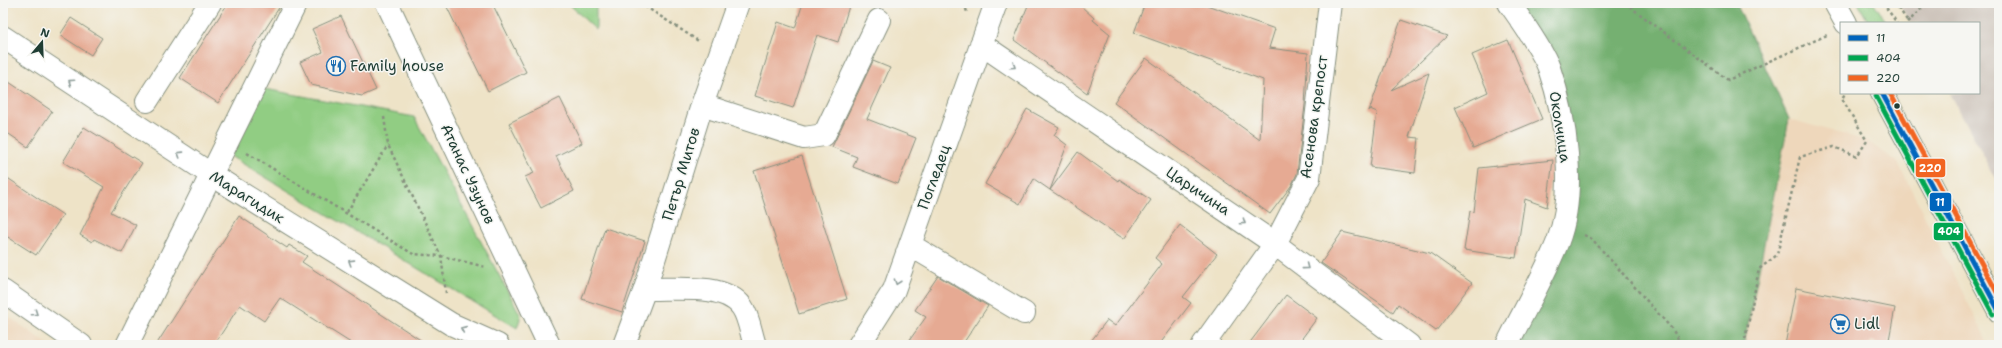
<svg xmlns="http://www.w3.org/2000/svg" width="2002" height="348" font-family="'Shantell Sans',sans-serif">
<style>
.built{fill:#eed7bb}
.industrial{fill:#ccc2b9}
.green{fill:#91cd83;stroke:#58855c}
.forest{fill:#74b071;stroke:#4a7652}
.building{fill:#e6aa93}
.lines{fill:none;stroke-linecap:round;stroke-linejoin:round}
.minor-casing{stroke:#86907e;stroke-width:24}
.path{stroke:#86907e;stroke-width:2.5;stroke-dasharray:3 3;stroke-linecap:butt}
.minor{stroke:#fff;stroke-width:22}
.path-bridge{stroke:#86907e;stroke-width:2.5;stroke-dasharray:3 3;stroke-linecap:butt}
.bus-1-casing{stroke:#f6f6f2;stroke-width:8}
.bus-2-casing{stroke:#f6f6f2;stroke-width:8}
.bus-3-casing{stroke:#f6f6f2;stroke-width:8}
.bus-1{stroke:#0065bd;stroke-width:5}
.bus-2{stroke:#00a651;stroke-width:5}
.bus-3{stroke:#f26522;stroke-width:5}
.oneway{stroke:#8f9e9a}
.bus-dot{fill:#1f3d34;stroke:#f6f6f2;stroke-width:1.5}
.labels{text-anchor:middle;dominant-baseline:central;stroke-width:3;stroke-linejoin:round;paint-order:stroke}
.poi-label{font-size:15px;fill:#1f3d34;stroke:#f6f6f2;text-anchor:start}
.street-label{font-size:15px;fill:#1f3d34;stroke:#f6f6f2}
.line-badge{stroke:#f6f6f2;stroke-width:1.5}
.badge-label{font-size:11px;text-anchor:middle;font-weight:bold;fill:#fff}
</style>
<rect width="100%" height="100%" fill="#f6f6f2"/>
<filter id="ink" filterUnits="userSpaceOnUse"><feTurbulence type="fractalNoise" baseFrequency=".025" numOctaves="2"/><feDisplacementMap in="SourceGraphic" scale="8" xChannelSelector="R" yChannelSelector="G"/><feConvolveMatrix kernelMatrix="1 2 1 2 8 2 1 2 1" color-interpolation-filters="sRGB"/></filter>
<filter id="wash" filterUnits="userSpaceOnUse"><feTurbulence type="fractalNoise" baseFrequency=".012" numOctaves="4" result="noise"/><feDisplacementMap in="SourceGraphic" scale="16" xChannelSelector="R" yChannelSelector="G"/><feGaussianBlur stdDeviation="0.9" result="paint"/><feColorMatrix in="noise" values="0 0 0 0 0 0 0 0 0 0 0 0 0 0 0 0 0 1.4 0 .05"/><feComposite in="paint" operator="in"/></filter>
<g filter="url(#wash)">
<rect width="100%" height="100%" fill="#eee3c7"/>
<path class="built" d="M1789 119 1867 141 1898 163 1989 345H1744Z
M3 313 49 345H3Z"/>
<path class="industrial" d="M1899 3H1999V184L1950 93H1979V23H1910Z"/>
<path class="green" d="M568 3H596V30Z
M1858 3H1874L1887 23H1869Z
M265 89 414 117 521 316 517 328 230 156Z"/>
<path class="forest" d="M1509 3H1736L1789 119 1744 345H1507L1558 241 1561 110Z"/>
<g id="blocks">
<path class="building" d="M228 3H282L218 103 180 78Z
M445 3H492L526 72 488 91Z
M803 3H850L838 42 817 35 793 108 755 96 778 22 795 28Z
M1029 3H1073L1081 6 1094 18 1093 20 1110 34 1087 93 1014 40Z
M1145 3H1201L1275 29 1269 48 1308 53 1305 105 1297 174 1291 186 1270 214 1114 102 1146 58 1260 140 1263 80 1134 33Z
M341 16 376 90 362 96 311 85 300 62 323 52 312 29Z
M71 18 102 38 91 55 60 35Z
M1401 20 1447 36 1391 90 1429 73 1409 137 1419 138 1415 173 1370 167 1377 112 1370 109 1369 111Z
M1508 40 1542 119 1473 148 1455 107 1488 92 1472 55Z
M873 61 890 68 867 119 916 138 898 184 853 167 857 157 832 147Z
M3 78 52 111 28 147 3 130Z
M560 98 582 143 556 156 574 191 541 208 525 177 534 173 509 123Z
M1027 109 1059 127 1054 135 1067 145 1050 190 1034 179 1020 204 985 184Z
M84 127 142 163 111 212 136 225 122 253 94 239 92 242 80 235 104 187 63 162Z
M1078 152 1118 181 1119 179 1151 200 1124 239 1050 190Z
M802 156 847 299 799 314 754 171Z
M1553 160 1547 207 1525 199 1516 258 1464 250 1470 211 1474 212 1479 168Z
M3 175 63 215 36 255 3 234Z
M239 216 287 248 289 245 307 256 302 262 428 345H354L280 298 264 321 240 305 214 345H156Z
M1180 225 1217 254 1183 297 1191 303 1159 345H1088L1107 320 1115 326 1162 264 1155 258Z
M605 228 645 241 622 312 582 299Z
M1342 232 1430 253 1472 283 1436 331 1398 304 1393 312 1321 263Z
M938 276 988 306 962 345H906L926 317 915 310Z
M1796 288 1895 308 1888 345 1870 341 1869 345H1785Z
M1286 295 1317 318 1297 345H1248Z"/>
</g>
</g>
<g filter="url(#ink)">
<use href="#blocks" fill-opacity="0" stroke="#86907e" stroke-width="1"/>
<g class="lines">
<g class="minor-casing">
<path id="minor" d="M387 3 549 345
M1835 3 1846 23
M3 37 212 175 451 324 498 345
M981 44 1275 244 1409 345
M1882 93 1999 311
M147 101 210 3
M702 105 804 138 824 135 879 20
M910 245 1024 313
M645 289C673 290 724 282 742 307 749 317 751 334 755 345
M3 291 81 345
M127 345 296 3
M624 345 645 289 702 105 738 3
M859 345 894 290 996 3
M1203 345 1275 244 1309 178 1330 3
M1507 345C1523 312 1545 275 1558 241 1577 191 1566 117 1549 68 1542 49 1521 20 1509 3"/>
</g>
<path class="path" d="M640 3 700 42
M964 3 967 12
M1625 3 1728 80 1827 35
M1883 3 1897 23
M1895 3 1909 23
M384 117 388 145 441 256 446 293
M247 153 413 254 441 256 486 267
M347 212 388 145
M1584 235 1592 239 1672 329 1682 345
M1744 345 1759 269 1777 255 1800 157 1834 147 1857 156 1867 141 1842 99 1845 93"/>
<use href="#minor" class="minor"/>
<path class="path-bridge" d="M1907 23 1927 3"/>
<g class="bus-1-casing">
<path id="bus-1" d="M1882 93 1999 311"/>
</g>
<g class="bus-2-casing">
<path id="bus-2" d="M1876 96 1993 314"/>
</g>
<g class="bus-3-casing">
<path id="bus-3" d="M1890 93 1999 296"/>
</g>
<use href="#bus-1" class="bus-1"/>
<use href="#bus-2" class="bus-2"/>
<use href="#bus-3" class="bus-3"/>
</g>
<defs><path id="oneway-chevron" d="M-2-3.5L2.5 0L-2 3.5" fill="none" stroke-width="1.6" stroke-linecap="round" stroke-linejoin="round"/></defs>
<g class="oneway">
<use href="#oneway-chevron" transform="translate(1013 66) rotate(34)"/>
<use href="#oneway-chevron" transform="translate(71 82) rotate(-146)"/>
<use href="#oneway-chevron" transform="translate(180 154) rotate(-147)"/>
<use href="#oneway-chevron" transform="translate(1243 222) rotate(34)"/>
<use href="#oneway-chevron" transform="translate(351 262) rotate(-148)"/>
<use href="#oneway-chevron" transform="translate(1306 267) rotate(37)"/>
<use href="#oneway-chevron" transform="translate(897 282) rotate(109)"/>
<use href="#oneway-chevron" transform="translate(35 313) rotate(34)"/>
<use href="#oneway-chevron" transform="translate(463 329) rotate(-156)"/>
</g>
</g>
<defs>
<g id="restaurant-ring" transform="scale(1)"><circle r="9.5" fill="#f6f6f2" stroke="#1f6fb2" stroke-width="1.5"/><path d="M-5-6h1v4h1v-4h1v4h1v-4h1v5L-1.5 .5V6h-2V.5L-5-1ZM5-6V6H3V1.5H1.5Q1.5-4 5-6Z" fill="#1f6fb2"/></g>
<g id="supermarket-ring" transform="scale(1)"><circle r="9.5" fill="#f6f6f2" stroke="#1f6fb2" stroke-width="1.5"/><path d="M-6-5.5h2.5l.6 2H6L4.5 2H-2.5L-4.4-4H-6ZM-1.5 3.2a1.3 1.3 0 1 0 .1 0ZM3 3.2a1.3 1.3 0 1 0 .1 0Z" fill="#1f6fb2"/></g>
</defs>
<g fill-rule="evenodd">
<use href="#restaurant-ring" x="336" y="66"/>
<use href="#supermarket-ring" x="1840" y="324"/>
</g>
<circle class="bus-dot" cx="1897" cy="106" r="3.5"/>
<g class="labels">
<g class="poi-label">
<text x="350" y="66">Family house</text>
<text x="1854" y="324">Lidl</text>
</g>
<g class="street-label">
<text transform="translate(1314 117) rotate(-82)">Асенова крепост</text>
<text transform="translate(1560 127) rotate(81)">Околчица</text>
<text transform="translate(468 174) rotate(65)">Атанас Узунов</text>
<text transform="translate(681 174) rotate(-73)">Петър Митов</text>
<text transform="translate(934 177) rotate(-70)">Погледец</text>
<text transform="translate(1198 191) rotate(34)">Царичина</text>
<text transform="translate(247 197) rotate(32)">Марагидик</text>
</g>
</g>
<g class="line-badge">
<rect x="1915" y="158" width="31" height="20" rx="4" fill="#f26522"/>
<rect x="1929" y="192" width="23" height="20" rx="4" fill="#0065bd"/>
<rect x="1933" y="222" width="31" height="19" rx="4" fill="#00a651"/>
</g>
<g class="badge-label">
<text x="1930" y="172">220</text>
<text x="1940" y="206">11</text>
<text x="1949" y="235">404</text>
</g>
<rect width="2002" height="348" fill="none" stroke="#f6f6f2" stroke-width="16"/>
<rect x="1840" y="22" width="140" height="72" fill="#f6f6f2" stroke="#a0aca6"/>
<rect x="1848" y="35" width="20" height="6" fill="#0065bd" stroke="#a0aca6"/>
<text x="1876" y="42" font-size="12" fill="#1f3d34">11</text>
<rect x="1848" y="55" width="20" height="6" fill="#00a651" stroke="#a0aca6"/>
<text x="1876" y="62" font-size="12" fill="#1f3d34">404</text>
<rect x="1848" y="75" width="20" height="6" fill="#f26522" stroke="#a0aca6"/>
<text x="1876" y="82" font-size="12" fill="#1f3d34">220</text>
<g transform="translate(42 42) rotate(19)" stroke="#f6f6f2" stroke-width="3" paint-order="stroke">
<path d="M0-3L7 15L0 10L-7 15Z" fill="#1f3d34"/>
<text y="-6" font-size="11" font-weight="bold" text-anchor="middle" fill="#1f3d34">N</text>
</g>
</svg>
